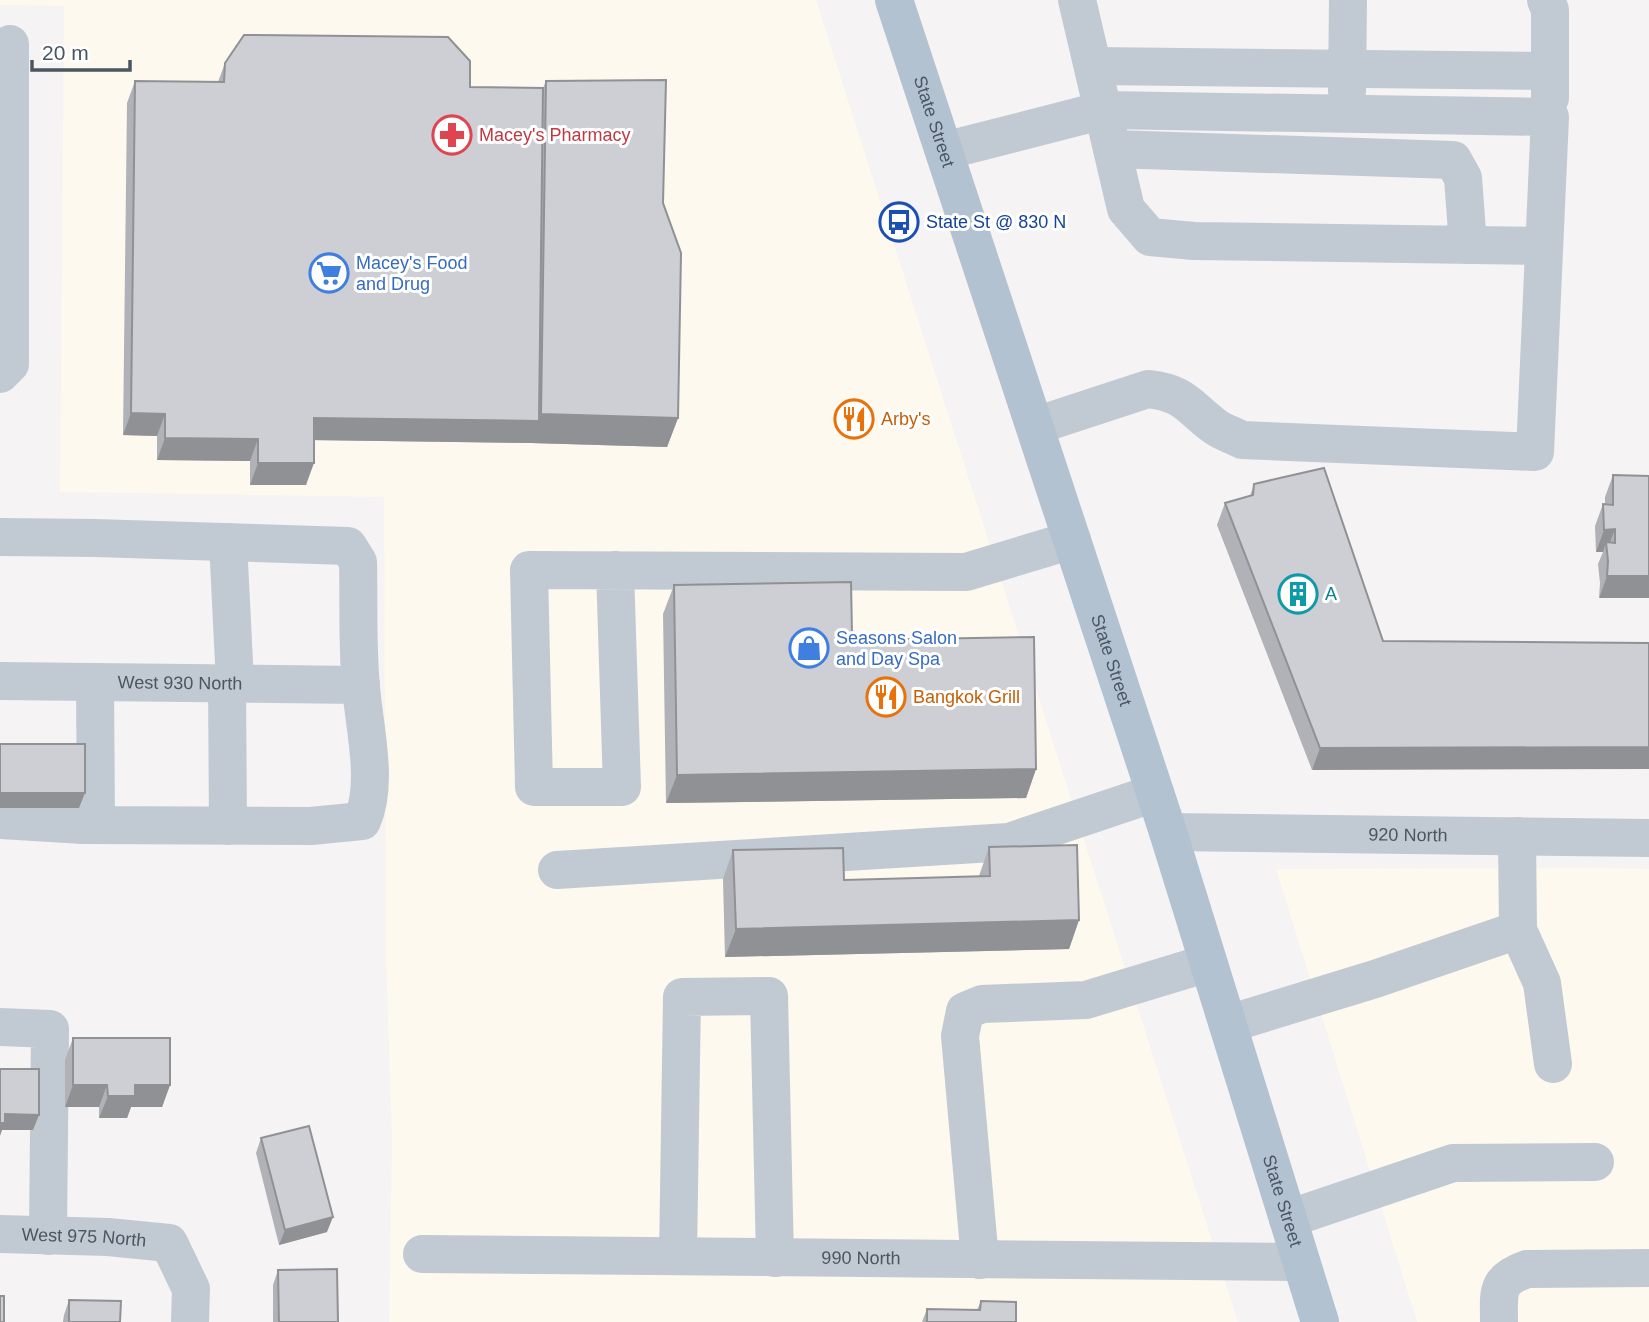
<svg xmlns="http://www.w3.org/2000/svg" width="1649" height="1322" font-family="Arial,sans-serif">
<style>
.commercial{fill:#fdf9ef}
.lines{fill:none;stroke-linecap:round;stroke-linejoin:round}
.minor{stroke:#c1cad2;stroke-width:38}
.major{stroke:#b3c2d1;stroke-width:38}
.wall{fill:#b0b2b7}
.shaded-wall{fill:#909195}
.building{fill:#cdcfd5;stroke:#909195;stroke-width:2}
.labels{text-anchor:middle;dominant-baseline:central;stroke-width:6;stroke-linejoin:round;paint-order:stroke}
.street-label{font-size:18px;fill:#4a5661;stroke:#fff}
.health-label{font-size:18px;fill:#be3a42;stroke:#fff;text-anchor:start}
.transit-label{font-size:18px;fill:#164399;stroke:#fff;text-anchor:start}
.shop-label{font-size:18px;fill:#366cbe;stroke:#fff;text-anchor:start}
.food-label{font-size:18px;fill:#c56008;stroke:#fff;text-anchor:start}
.culture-label{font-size:18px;fill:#0d838f;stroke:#fff;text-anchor:start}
</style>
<rect width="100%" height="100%" fill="#f5f3f3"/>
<path class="commercial" d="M0 0H816L1238 1322H389L392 1139 386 960 384 497 60 492 64 6 0 5Z
M1582 868 1649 869V1322H1417L1276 869Z"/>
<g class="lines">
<g class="minor">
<path d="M1077 0 1126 209 1150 237 1194 241 1544 246"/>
<path d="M1546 0 1550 10V98"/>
<path d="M1093 66 1550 71"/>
<path d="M1347 91 1348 0"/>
<path d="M1112 149 1453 160 1463 178 1468 245"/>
<path d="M944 151 1104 110 1550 117 1535 452 1242 440C1233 435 1221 432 1213 425 1187 405 1184 393 1148 389L1035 426"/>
<path d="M0 374 10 364V44"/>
<path d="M0 537 95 538 348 546 358 562C359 603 357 645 361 687 364 727 379 783 362 821L311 826 83 825 0 820"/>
<path d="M228 542 235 683"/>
<path d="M615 570 622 787H534L529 570 966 572 1072 540"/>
<path id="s1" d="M0 681 361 685"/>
<path d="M95 682 96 825"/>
<path d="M227 683 228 826"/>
<path id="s2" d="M1168 832 1649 838"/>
<path d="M557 870 1009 842 1155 793"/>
<path d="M1518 930 1542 983 1553 1064"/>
<path d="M1228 1024 1375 979 1518 930 1517 836"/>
<path d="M0 1027 50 1029 48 1236"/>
<path d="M1288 1219 1453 1163 1595 1162"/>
<path id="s3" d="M0 1234 108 1237 169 1243 191 1289 190 1322"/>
<path id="s4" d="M422 1254 1301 1262"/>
<path d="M678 1256 682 997 769 996 775 1258"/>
<path d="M980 1260 960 1036 965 1011 982 1004 1086 1000 1208 963"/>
<path d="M1499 1322C1499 1292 1495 1280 1527 1269L1649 1268"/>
</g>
<path class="major" id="s5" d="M894 0 1168 832 1320 1322"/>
</g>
<path class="wall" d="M225 63 470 87 543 88 546 81 663 203 678 418 667 447 531 443 314 440 306 485H250V461L157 460V436L123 435 127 103 135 81 218 82Z
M1613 475 1649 476 1599 598 1600 583 1598 564 1603 552H1596L1595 526 1603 504H1605V497Z
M1254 484 1383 641 1312 770 1217 525 1225 503 1250 496Z
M674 585 852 634 1036 769 1026 798 666 803 663 614Z
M989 847 1079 920 1069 949 725 957 723 879 733 850 844 880 979 876Z
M73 1038 170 1085 162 1107H131L127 1118H99V1107H65V1060Z
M261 1138 327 1232 279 1245 256 1153Z
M278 1270 338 1322H273V1285Z
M69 1300 120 1322H63L64 1315Z
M981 1301 1016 1322H922L927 1309 977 1310Z"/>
<path class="shaded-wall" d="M131 413 165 414 157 436 123 435Z
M541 414 678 418 667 447 531 443Z
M314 418 539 421 531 443 306 440Z
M165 438 258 439 250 461 157 460Z
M258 463H314L306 485H250Z
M1615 529 1607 550 1606 542 1603 552H1596L1604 530Z
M1607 576H1649V598H1599Z
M1649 747V769L1312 770 1320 748Z
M1036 769 1026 798 666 803 677 775Z
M0 793H85L79 808H0Z
M1079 920 1069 949 725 957 736 929Z
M73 1085H107L99 1107H65Z
M135 1085H170L162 1107H131L127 1118H99L108 1096Z
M5 1114 39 1115 33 1130H2L0 1136V1123Z
M333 1217 327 1232 279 1245 285 1230Z"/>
<path class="building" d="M244 35 448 37 470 61V87L543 88 539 421 314 418V463H258V439L165 438V414L131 413 135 81 224 82 225 63Z
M666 80 663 203 681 253 678 418 541 414 546 81Z
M1324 468 1383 641 1649 643V747L1320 748 1225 503 1253 495 1254 484Z
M1613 475 1649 476V576H1607L1608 561 1606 542 1615 543V529L1604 530 1603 504 1613 505Z
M851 582 852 634 859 640 1034 637 1036 769 677 775 674 585Z
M0 744H85V793H0Z
M1077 845 1079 920 736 929 733 850 843 848 844 880 990 876 989 847Z
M73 1038H170V1085H135V1096H108L107 1085H73Z
M0 1069H39V1115L5 1114V1123H0Z
M309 1126 333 1217 285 1230 261 1138Z
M337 1269 338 1322H279L278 1270Z
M0 1296H4V1322H0Z
M69 1300 121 1301 120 1322H69Z
M981 1301 1016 1302V1322H927V1309L980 1310Z"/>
<defs>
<g id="pharmacy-ring" transform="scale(2.0125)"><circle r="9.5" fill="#fff" stroke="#e0444e" stroke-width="1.5"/><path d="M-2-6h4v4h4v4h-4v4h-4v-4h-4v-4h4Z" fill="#e0444e"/></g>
<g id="bus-ring" transform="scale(2.0125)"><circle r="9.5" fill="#fff" stroke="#1a4fb4" stroke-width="1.5"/><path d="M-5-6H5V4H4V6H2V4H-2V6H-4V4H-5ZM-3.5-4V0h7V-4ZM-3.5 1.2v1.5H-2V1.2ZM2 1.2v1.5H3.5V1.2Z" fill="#1a4fb4"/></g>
<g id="supermarket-ring" transform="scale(2.0125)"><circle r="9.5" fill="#fff" stroke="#3f7fe0" stroke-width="1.5"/><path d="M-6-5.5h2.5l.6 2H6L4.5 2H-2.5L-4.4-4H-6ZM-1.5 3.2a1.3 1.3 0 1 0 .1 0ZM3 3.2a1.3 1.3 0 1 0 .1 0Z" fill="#3f7fe0"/></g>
<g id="restaurant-ring" transform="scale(2.0125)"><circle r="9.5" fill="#fff" stroke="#e8710a" stroke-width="1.5"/><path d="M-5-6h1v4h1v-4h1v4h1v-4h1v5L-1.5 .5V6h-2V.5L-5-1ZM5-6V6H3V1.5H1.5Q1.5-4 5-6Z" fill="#e8710a"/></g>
<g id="building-ring" transform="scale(2.0125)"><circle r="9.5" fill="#fff" stroke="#0f9aa8" stroke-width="1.5"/><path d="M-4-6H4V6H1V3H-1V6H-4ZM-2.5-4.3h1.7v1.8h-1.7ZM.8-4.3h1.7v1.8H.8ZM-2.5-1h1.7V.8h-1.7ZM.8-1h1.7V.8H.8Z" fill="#0f9aa8"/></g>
<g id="shop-ring" transform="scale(2.0125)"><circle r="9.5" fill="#fff" stroke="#3f7fe0" stroke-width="1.5"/><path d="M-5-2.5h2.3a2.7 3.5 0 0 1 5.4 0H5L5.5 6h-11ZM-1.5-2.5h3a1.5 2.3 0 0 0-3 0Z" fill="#3f7fe0"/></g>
</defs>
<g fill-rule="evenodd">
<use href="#pharmacy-ring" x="452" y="135"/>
<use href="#bus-ring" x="899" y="222"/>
<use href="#supermarket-ring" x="329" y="273"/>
<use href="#restaurant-ring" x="854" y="419"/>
<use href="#building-ring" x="1298" y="594"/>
<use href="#shop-ring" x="809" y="648"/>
<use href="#restaurant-ring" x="886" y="697"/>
</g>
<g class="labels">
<g class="street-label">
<text stroke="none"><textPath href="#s5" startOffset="128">State Street</textPath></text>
<text stroke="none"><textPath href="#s5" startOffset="695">State Street</textPath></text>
<text stroke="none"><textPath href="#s1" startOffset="180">West 930 North</textPath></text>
<text stroke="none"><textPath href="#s2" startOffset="240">920 North</textPath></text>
<text stroke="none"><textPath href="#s5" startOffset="1262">State Street</textPath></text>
<text stroke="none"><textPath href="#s3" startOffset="84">West 975 North</textPath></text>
<text stroke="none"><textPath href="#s4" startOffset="439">990 North</textPath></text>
</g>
<g class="health-label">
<text x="479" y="135">Macey's Pharmacy</text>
</g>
<g class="transit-label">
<text x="926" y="222">State St @ 830 N</text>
</g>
<g class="shop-label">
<text x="356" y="263">Macey's Food<tspan x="356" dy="21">and Drug</tspan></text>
<text x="836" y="638">Seasons Salon<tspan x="836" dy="21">and Day Spa</tspan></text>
</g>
<g class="food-label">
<text x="881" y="419">Arby's</text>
<text x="913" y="697">Bangkok Grill</text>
</g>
<g class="culture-label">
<text x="1325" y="594">A</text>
</g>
</g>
<path d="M32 60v10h98v-10" fill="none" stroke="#4a5661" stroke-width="3.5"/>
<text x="42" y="60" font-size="21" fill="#4a5661" stroke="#ffffff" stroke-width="5" paint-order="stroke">20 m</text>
</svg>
